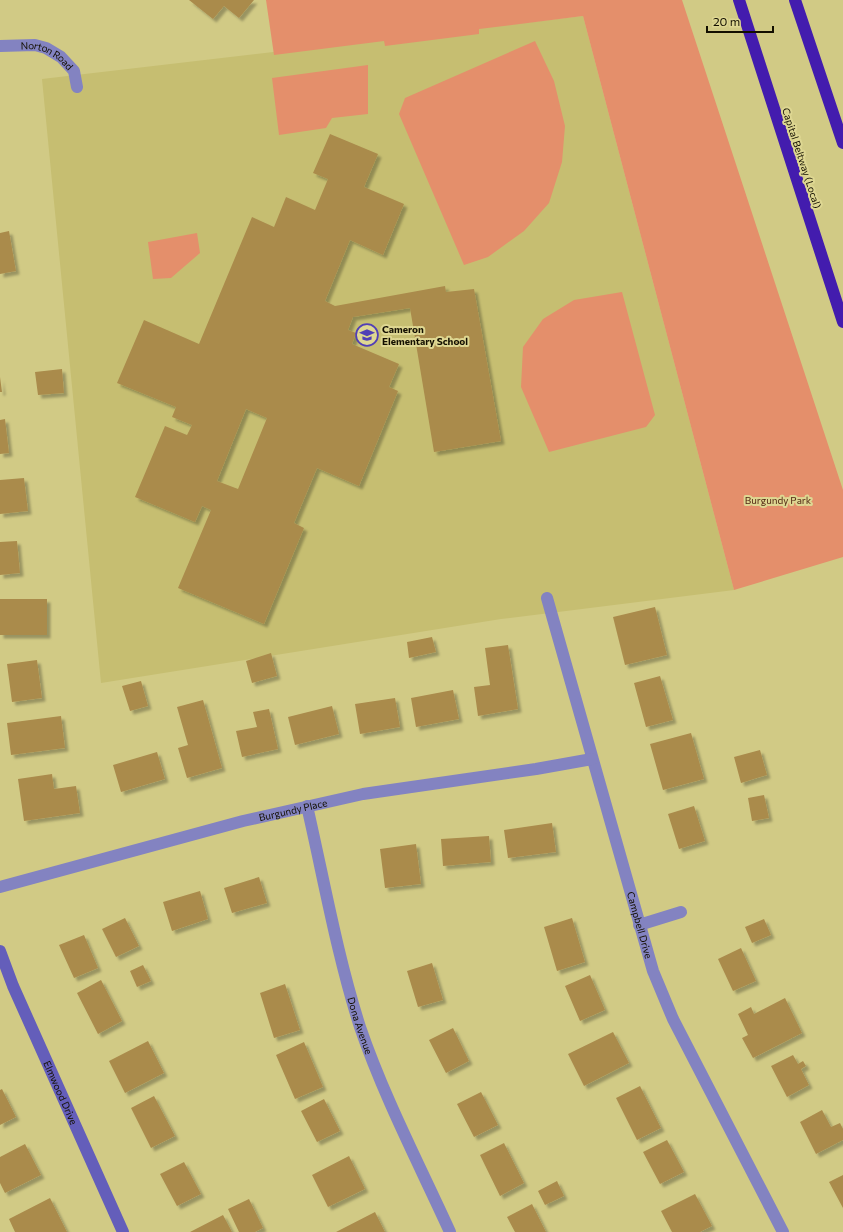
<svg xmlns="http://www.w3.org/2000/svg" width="843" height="1232" font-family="Commissioner,sans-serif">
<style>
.built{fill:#c6be71}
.green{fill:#e48f6b}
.building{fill:#aa8b4c;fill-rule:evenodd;filter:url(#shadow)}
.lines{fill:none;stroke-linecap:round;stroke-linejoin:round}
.street{stroke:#8383c1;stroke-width:12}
.secondary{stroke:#645eba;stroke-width:12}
.highway{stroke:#431cae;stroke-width:12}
.labels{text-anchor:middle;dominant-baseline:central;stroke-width:4;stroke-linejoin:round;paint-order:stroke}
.street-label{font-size:10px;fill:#130f00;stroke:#ded792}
.poi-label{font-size:10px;font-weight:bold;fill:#130f00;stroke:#ded792;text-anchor:start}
.park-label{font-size:10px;fill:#512613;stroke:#ded792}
</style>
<defs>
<filter id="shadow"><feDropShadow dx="3.5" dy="3.5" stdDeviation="1" flood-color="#0004"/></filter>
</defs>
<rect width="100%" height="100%" fill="#d1ca85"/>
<path class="built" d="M583 16 734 590 501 619 101 683 42 79Z"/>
<path class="green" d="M266 0H682L843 490V557L734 590 583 16 479 29V34L385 46 384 41 274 55Z
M535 41 554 81 565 126 562 162 549 203 524 231 488 257 464 265 399 114 405 98Z
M368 65V114L332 118 326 128 279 135 272 78Z
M197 233 200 253 171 278 153 279 148 242Z
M622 292 655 415 646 427 549 452 521 387 523 347 543 319 574 300Z"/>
<path class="building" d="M189 0H254L239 18 224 6 213 19Z
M330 134 378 154 364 187 404 204 383 255 350 240 325 301 335 306 445 286 446 292 474 289 501 441 434 452 410 308 353 317 348 330 356 333 352 344 399 364 389 387 398 391 359 486 317 468 294 523 304 528 264 624 178 588 211 510 202 506 195 522 135 497 165 426 187 435 192 425 172 417 176 407 117 383 144 320 199 344 252 217 274 227 286 197 315 210 328 179 313 173ZM246 409 267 418 238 489 217 481Z
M9 231 16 271 0 274V233Z
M62 369 64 393 38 395 35 372Z
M0 377 2 392H0Z
M5 419 9 453 0 454V420Z
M24 478 28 511 0 514V480Z
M17 541 20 573 0 575V542Z
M0 599H47V635H0Z
M655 607 667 655 625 665 613 617Z
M432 637 436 652 409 658 407 642Z
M508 645 518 709 478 716 474 687 490 685 485 648Z
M271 653 277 676 252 683 246 661Z
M37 660 42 698 12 702 7 664Z
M660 676 673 720 646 727 634 683Z
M141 681 148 706 130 711 122 686Z
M453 690 459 719 416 727 411 698Z
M395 698 400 727 360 734 355 704Z
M203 700 222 768 187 778 178 748 188 745 177 707Z
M332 706 339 734 295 745 288 717Z
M269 709 278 749 242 757 236 731 257 727 253 712Z
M61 716 65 748 11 755 7 723Z
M691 733 704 779 663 790 650 744Z
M760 750 767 775 741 783 734 757Z
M157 752 165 779 121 792 113 765Z
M52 774 54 789 76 786 80 813 24 821 18 779Z
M764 795 769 818 752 821 748 798Z
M694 806 705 841 679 849 668 814Z
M552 823 556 852 508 858 504 830Z
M489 836 491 862 443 866 441 839Z
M416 844 421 884 385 888 380 849Z
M259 877 267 903 232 913 224 888Z
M200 891 208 919 172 931 163 902Z
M125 918 139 946 116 957 102 929Z
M572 918 585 962 557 971 544 927Z
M764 919 771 935 752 943 745 927Z
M84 935 98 968 74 978 59 945Z
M741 948 756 981 733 991 718 959Z
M432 963 443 1000 418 1007 407 971Z
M143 965 151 981 137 987 130 971Z
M590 975 605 1010 580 1021 565 986Z
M101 980 122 1021 98 1034 77 993Z
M285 984 300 1030 274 1038 260 993Z
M785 998 802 1033 753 1058 742 1038 748 1035 738 1014 751 1007 754 1014Z
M453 1028 469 1061 446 1073 429 1040Z
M613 1032 629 1063 584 1086 568 1054Z
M148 1041 164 1073 125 1093 109 1061Z
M304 1042 323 1087 295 1099 276 1055Z
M793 1055 798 1064 803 1061 806 1066 801 1069 809 1085 787 1097 771 1066Z
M640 1086 661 1128 637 1140 616 1098Z
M2 1089 16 1117 0 1125V1090Z
M481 1092 498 1125 474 1137 457 1104Z
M154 1096 175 1136 151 1148 131 1108Z
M324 1099 340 1131 317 1142 301 1111Z
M822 1110 831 1127 840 1123 843 1129V1140L816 1154 800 1122Z
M667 1140 684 1172 660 1184 643 1152Z
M504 1143 524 1183 500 1196 480 1155Z
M25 1144 41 1175 5 1193 0 1183V1157Z
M349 1156 365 1189 328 1207 312 1175Z
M184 1162 201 1194 177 1206 160 1174Z
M843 1175V1208L829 1182Z
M557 1181 564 1196 545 1205 538 1191Z
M695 1194 712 1226 700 1232H672L661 1211Z
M50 1198 67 1232H15L9 1219Z
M249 1199 263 1228 255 1232H239L228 1209Z
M532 1204 546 1232H515L507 1217Z
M375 1212 385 1232H336Z
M223 1215 232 1232H190Z"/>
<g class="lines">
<g class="street">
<path id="s1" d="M0 46 35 45 46 48 61 57 74 71 77 87"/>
<path id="s2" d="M547 598 653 971 673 1019 783 1232"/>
<path id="s3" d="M307 806C324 880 337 955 360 1027 384 1097 419 1164 450 1232"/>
<path id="s4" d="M0 887 243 821 363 794 536 769 592 759"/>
<path d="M639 925 681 912"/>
</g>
<path class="secondary" id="s5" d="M0 951 13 986 123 1232"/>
<path class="highway" d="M739 0 843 322
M795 0 843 143"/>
</g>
<defs>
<g id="school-ring" transform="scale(1.15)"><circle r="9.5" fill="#ded792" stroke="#513fb6" stroke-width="1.5"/><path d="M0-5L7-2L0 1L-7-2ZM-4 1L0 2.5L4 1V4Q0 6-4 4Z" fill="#513fb6"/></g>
</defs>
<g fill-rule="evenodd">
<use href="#school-ring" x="367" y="335"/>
</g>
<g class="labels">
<g class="street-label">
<text stroke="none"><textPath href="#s1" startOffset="50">Norton Road</textPath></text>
<text transform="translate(802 158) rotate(72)">Capital Beltway (Local)</text>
<text stroke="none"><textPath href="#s4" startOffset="303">Burgundy Place</textPath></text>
<text stroke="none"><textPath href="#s2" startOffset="340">Campbell Drive</textPath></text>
<text stroke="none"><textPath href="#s3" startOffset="226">Dona Avenue</textPath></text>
<text stroke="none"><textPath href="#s5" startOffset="154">Elmwood Drive</textPath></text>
</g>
<g class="poi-label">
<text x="382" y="329">Cameron<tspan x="382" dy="12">Elementary School</tspan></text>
</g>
<g class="park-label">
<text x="778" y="500">Burgundy Park</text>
</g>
</g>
<path d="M707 26v6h66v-6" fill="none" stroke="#130f00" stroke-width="2"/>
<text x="713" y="26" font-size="12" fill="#130f00" stroke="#ded792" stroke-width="3" paint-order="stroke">20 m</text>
</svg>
